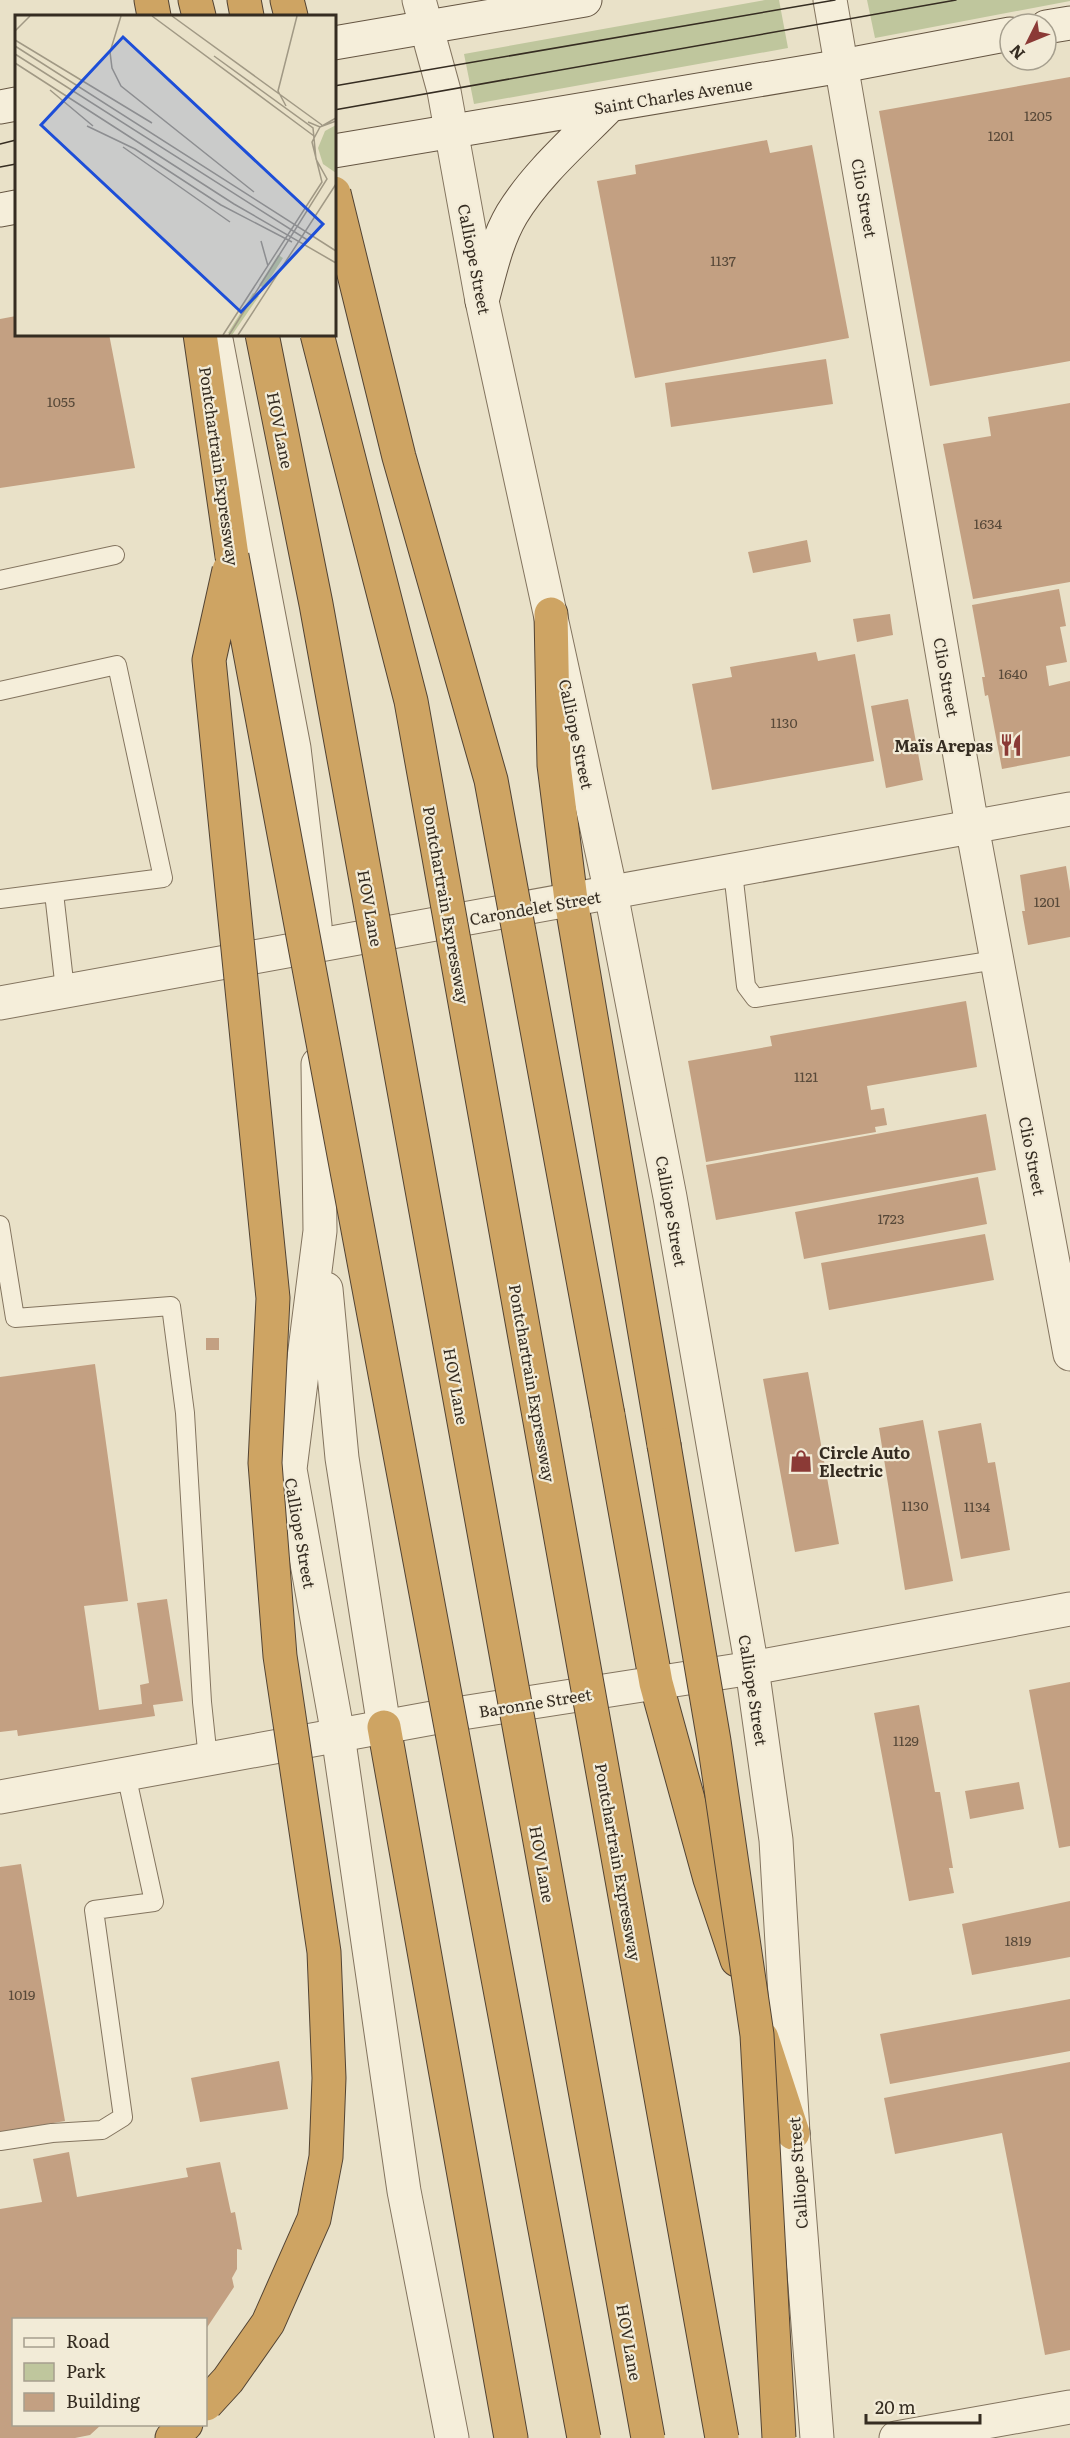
<svg xmlns="http://www.w3.org/2000/svg" width="1070" height="2438" font-family="Literata,serif">
<style>
.green{fill:#bfc69d}
.building{fill:#c3a082}
.lines{fill:none;stroke-linecap:round;stroke-linejoin:round}
.service-casing{stroke:#83745f;stroke-width:20}
.minor-casing{stroke:#83745f;stroke-width:35}
.tertiary-casing{stroke:#83745f;stroke-width:35}
.secondary-casing{stroke:#655542;stroke-width:35}
.motorway-casing{stroke:#524333;stroke-width:35}
.service{stroke:#f5eeda;stroke-width:18}
.minor{stroke:#f5eeda;stroke-width:33}
.tertiary{stroke:#f5eeda;stroke-width:33}
.secondary{stroke:#f5eeda;stroke-width:33}
.motorway{stroke:#cea463;stroke-width:33}
.tram{stroke:#352c21;stroke-width:1.5}
.motorway-bridge-casing{stroke:#524333;stroke-width:35;stroke-linecap:butt}
.motorway-bridge{stroke:#cea463;stroke-width:33}
.labels{text-anchor:middle;dominant-baseline:central;stroke-width:4.5;stroke-linejoin:round;paint-order:stroke}
.number-label{font-size:14px;fill:#584939}
.street-label{font-size:16px;fill:#352c21;stroke:#f2ebd7}
.poi-label{font-size:16px;font-weight:bold;fill:#352c21;stroke:#f2ebd7;text-anchor:end}
.inset-road{fill:none;stroke:#a19985;stroke-width:1.5}
.view{fill:#1d4ed8;fill-opacity:0.15;stroke:#1d4ed8;stroke-width:3}
.inset-edge{fill:none;stroke:#352c21;stroke-width:3}
</style>
<rect width="100%" height="100%" fill="#e9e1c8"/>
<path class="green" d="M765 0H779L788 48 474 104 464 54Z
M867 0H1070V1L875 38Z"/>
<path class="building" d="M1070 77V361L930 386 879 111Z
M767 140 770 153 812 145 849 338 635 378 597 181 636 174 635 165Z
M16 316V334H109L135 468 0 488V319Z
M826 359 833 404 671 427 665 383Z
M1070 403V582L973 599 943 444 991 436 988 417Z
M807 540 811 562 753 573 748 552Z
M1059 589 1066 626 1060 627 1067 662 1046 666 1049 686 1070 681V756L1002 769 988 695 985 696 982 677H985L972 605Z
M890 614 893 635 857 642 853 619Z
M816 652 818 661 855 654 874 761 712 790 692 684 732 677 730 667Z
M908 699 923 780 886 788 871 706Z
M1066 866 1070 891V937L1028 945 1022 911H1025L1020 875Z
M966 1001 977 1067 867 1086 871 1110 884 1108 887 1125 875 1127 876 1132 706 1162 688 1061 772 1046 770 1036Z
M986 1114 996 1170 716 1220 706 1165Z
M978 1177 987 1224 804 1259 795 1212Z
M985 1234 994 1280 829 1310 821 1263Z
M206 1338H219V1350H206Z
M95 1364 128 1601 84 1606 99 1710 142 1704 140 1685 149 1683 137 1603 167 1599 183 1701 153 1705 155 1716 18 1736 17 1730 0 1732V1377Z
M808 1372 839 1544 795 1552 763 1379Z
M923 1420 953 1581 905 1590 879 1428Z
M981 1423 988 1463 995 1462 1010 1550 961 1559 938 1431Z
M1070 1682V1846L1059 1848 1029 1690Z
M919 1705 935 1792H940L953 1868H949L954 1893 909 1901 874 1713Z
M1019 1782 1024 1809 970 1819 965 1791Z
M21 1864 65 2121 0 2132V1867Z
M1070 1901V1957L972 1975 962 1924Z
M1070 1999V2051L890 2084 880 2034Z
M279 2061 288 2109 200 2122 191 2078Z
M1070 2062V2350L1045 2355 1002 2133 895 2154 884 2098Z
M69 2152 77 2197 188 2177 186 2168 220 2162 231 2213 235 2212 242 2250 237 2249V2269L232 2278 234 2287 206 2329V2320H14V2424H102L90 2435 75 2438H0V2209L42 2202 33 2159Z"/>
<g class="lines">
<g class="service-casing">
<path id="service" d="M0 580 115 555
M0 691 117 665 163 878 0 899
M733 872 746 986 755 998 996 960
M54 893 65 990
M0 1225 15 1318 171 1306 185 1413 202 1702 208 1759
M0 2141 52 2133 102 2130 123 2117 94 1910 154 1902 126 1774"/>
</g>
<g class="minor-casing">
<path id="minor" d="M830 0 972 826 1070 1354
M0 1003 1070 809
M0 1797 449 1715 752 1668 1070 1609
M896 2438 1070 2407"/>
</g>
<g class="tertiary-casing">
<path id="tertiary" d="M419 0 444 91 482 301 611 893 670 1197 752 1668 776 1840 793 2133 817 2438
M215 334 294 748 315 925
M318 1064 320 1231 290 1469 338 1735 404 2191 452 2438
M326 1289 342 1458 384 1727"/>
</g>
<g class="secondary-casing">
<path id="secondary" d="M1046 27 1070 23
M334 43 585 0
M0 107 16 104
M334 151 842 66 1010 34
M0 210 16 207
M482 301C490 272 496 241 512 214 537 173 577 139 610 105"/>
</g>
<g class="motorway-casing">
<path id="motorway" d="M151 0 154 16
M195 0 199 16
M244 0 247 16
M287 0 291 16
M200 334 232 556
M551 614 554 765 571 900 664 1445
M608 1415 656 1683 710 1879 737 1960
M384 1727 511 2438
M762 2038 793 2133
M172 2438 186 2424"/>
</g>
<use href="#service" class="service"/>
<use href="#minor" class="minor"/>
<use href="#tertiary" class="tertiary"/>
<use href="#secondary" class="secondary"/>
<use href="#motorway" class="motorway"/>
<path class="tram" d="M334 86 835 0
M334 110 956 0
M0 144 16 140
M0 167 16 164"/>
<g class="motorway-bridge-casing">
<path id="motorway-bridge" d="M334 193 399 457 491 780 608 1415
M262 334 316 604 648 2438
M317 334 411 701 722 2438
M232 556 584 2438
M664 1445 714 1741 757 2035 779 2438
M206 2404 228 2380 268 2323 314 2219 326 2157 329 2078 324 1952 280 1656 265 1463 273 1298 209 660 229 570"/>
</g>
<use href="#motorway-bridge" class="motorway-bridge"/>
</g>
<defs>
<g id="restaurant-bare" transform="scale(1.8)"><path d="M-5-6h1v4h1v-4h1v4h1v-4h1v5L-1.5 .5V6h-2V.5L-5-1ZM5-6V6H3V1.5H1.5Q1.5-4 5-6Z" fill="#8b3a36" stroke="#f2ebd7" stroke-width="2.5" paint-order="stroke"/></g>
<g id="shop-bare" transform="scale(1.8)"><path d="M-5-2.5h2.3a2.7 3.5 0 0 1 5.4 0H5L5.5 6h-11ZM-1.5-2.5h3a1.5 2.3 0 0 0-3 0Z" fill="#8b3a36" stroke="#f2ebd7" stroke-width="2.5" paint-order="stroke"/></g>
</defs>
<g fill-rule="evenodd">
<use href="#restaurant-bare" x="1011" y="745"/>
<use href="#shop-bare" x="801" y="1461"/>
</g>
<g class="labels">
<g class="number-label">
<text x="1038" y="115">1205</text>
<text x="1001" y="135">1201</text>
<text x="723" y="260">1137</text>
<text x="61" y="401">1055</text>
<text x="988" y="523">1634</text>
<text x="1013" y="673">1640</text>
<text x="784" y="722">1130</text>
<text x="1047" y="901">1201</text>
<text x="806" y="1076">1121</text>
<text x="891" y="1218">1723</text>
<text x="915" y="1505">1130</text>
<text x="977" y="1506">1134</text>
<text x="906" y="1740">1129</text>
<text x="1018" y="1940">1819</text>
<text x="22" y="1994">1019</text>
</g>
<g class="street-label">
<text transform="translate(673 95) rotate(-9)">Saint Charles Avenue</text>
<text transform="translate(865 198) rotate(80)">Clio Street</text>
<text transform="translate(475 259) rotate(79)">Calliope Street</text>
<text transform="translate(281 430) rotate(79)">HOV Lane</text>
<text transform="translate(220 466) rotate(82)">Pontchartrain Expressway</text>
<text transform="translate(947 677) rotate(80)">Clio Street</text>
<text transform="translate(577 734) rotate(78)">Calliope Street</text>
<text transform="translate(447 905) rotate(80)">Pontchartrain Expressway</text>
<text transform="translate(535 907) rotate(-10)">Carondelet Street</text>
<text transform="translate(371 908) rotate(80)">HOV Lane</text>
<text transform="translate(1033 1156) rotate(79)">Clio Street</text>
<text transform="translate(672 1211) rotate(80)">Calliope Street</text>
<text transform="translate(533 1383) rotate(80)">Pontchartrain Expressway</text>
<text transform="translate(457 1386) rotate(80)">HOV Lane</text>
<text transform="translate(301 1533) rotate(80)">Calliope Street</text>
<text transform="translate(754 1690) rotate(81)">Calliope Street</text>
<text transform="translate(535 1702) rotate(-9)">Baronne Street</text>
<text transform="translate(619 1862) rotate(80)">Pontchartrain Expressway</text>
<text transform="translate(543 1864) rotate(80)">HOV Lane</text>
<text transform="translate(797 2173) rotate(-94)">Calliope Street</text>
<text transform="translate(630 2342) rotate(80)">HOV Lane</text>
</g>
<g class="poi-label">
<text x="993" y="745">Maïs Arepas</text>
<text x="819" y="1452" text-anchor="start">Circle Auto<tspan x="819" dy="18">Electric</tspan></text>
</g>
</g>
<g transform="translate(15 15)">
<rect width="321" height="321" fill="#e9e1c8"/>
<path d="M321 110V158L308 149 303 133 310 116ZM263 240 268 243 249 273 244 270ZM238 278 244 281 217 320 213 318Z" fill="#bfc69d"/>
<path class="inset-road" d="M106 1 95 37 97 53 106 71 239 177M137 1 299 121M157 1 307 110M0 16 15 1M0 25 137 108M0 31 321 236M0 39 294 226M199 41 298 113 301 144 312 164 214 320M0 48 219 189 321 248M35 75 78 111M271 91 263 76 282 1M293 107 305 112 321 106M72 111 120 134 206 190 277 227M108 132 215 207M246 226 253 251M208 320 307 167 297 127 305 112 321 103M223 320 321 169"/>
<path class="view" d="M108 22 308 209 226 297 26 110Z"/>
<rect width="321" height="321" class="inset-edge"/>
</g>
<rect x="12" y="2318" width="195" height="108" fill="#f2ebd7" stroke="#a69f8e" stroke-width="1.5"/>
<rect x="24" y="2338" width="30" height="9" fill="#f5eeda" stroke="#a69f8e" stroke-width="1.5"/>
<text x="66" y="2348" font-size="18" fill="#352c21">Road</text>
<rect x="24" y="2363" width="30" height="18" fill="#bfc69d" stroke="#a69f8e" stroke-width="1.5"/>
<text x="66" y="2378" font-size="18" fill="#352c21">Park</text>
<rect x="24" y="2393" width="30" height="18" fill="#c3a082" stroke="#a69f8e" stroke-width="1.5"/>
<text x="66" y="2408" font-size="18" fill="#352c21">Building</text>
<g transform="translate(1028 42) rotate(227)"><circle r="28" fill="#f2ebd7" stroke="#a69f8e" stroke-width="1.5"/>
<path d="M0-4.5L10 22L0 15L-10 22Z" fill="#8b3a36"/>
<text y="-9" font-size="16" font-weight="bold" text-anchor="middle" fill="#352c21">N</text>
</g>
<path d="M866 2414v9h114v-9" fill="none" stroke="#352c21" stroke-width="3"/>
<text x="875" y="2414" font-size="18" fill="#352c21" stroke="#f2ebd7" stroke-width="4.5" paint-order="stroke">20 m</text>
</svg>
